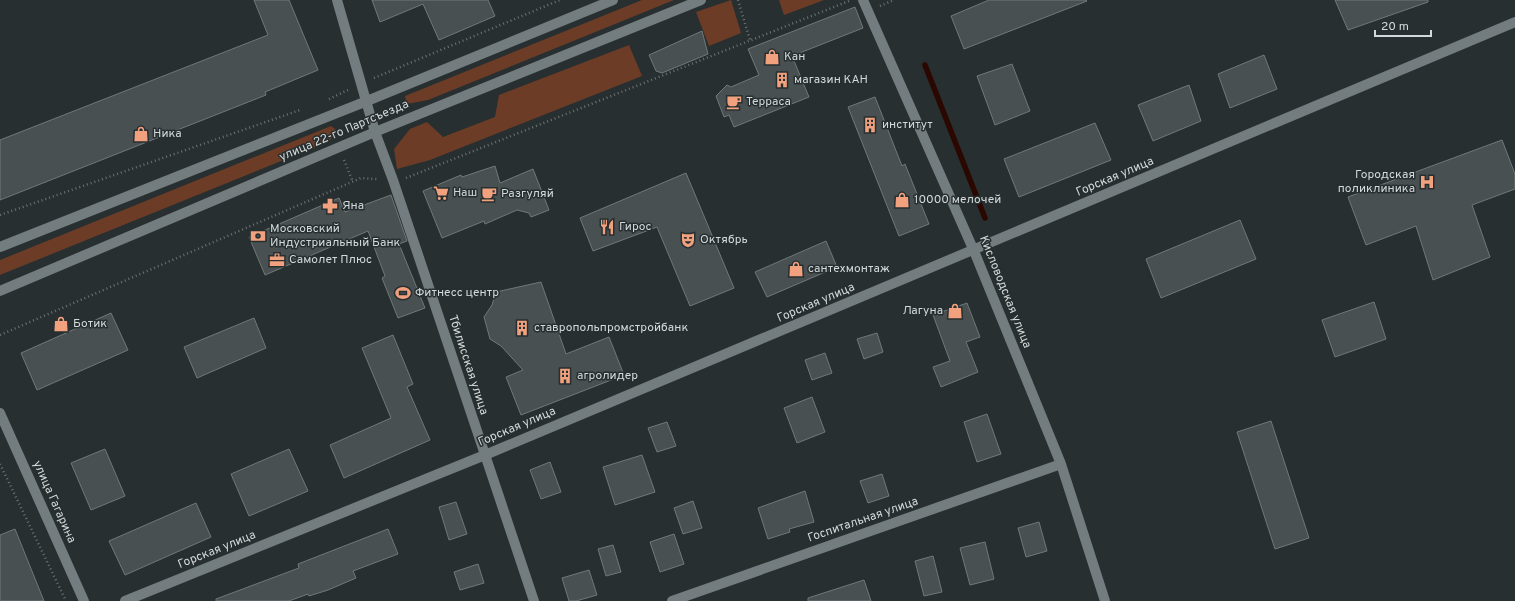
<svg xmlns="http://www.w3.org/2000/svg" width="1515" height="601" font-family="Overpass,sans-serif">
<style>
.green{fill:#6d3c26}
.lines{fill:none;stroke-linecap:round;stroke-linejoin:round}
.stream{stroke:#2a0700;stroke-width:5.5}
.building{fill:#485052;stroke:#6f787a}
.path{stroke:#6c7375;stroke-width:2.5;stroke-dasharray:1 3;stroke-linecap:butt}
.minor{stroke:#737c7e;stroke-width:10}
.secondary{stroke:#737c7e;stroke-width:10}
.labels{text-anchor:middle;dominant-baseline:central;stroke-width:3;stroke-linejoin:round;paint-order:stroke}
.poi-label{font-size:12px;fill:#d4d9da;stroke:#272f31;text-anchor:start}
.street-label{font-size:12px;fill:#d4d9da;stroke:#272f31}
</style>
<rect width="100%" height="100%" fill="#272f31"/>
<path class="green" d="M642 0H674L428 100 407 104 405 96Z
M731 0 741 33 709 46 696 12Z
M779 0H824L784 15Z
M629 45 642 76 430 160 397 169 394 149 410 129 427 122 443 137 495 117 499 95Z
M331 126 335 129 337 133 328 142 0 275V260Z"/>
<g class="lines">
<path class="stream" d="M925 65 985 218"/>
</g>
<path class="building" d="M254 0H289L318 70 265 92 266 95 0 200V140L268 35Z
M372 0H488L495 16 439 40 423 4 380 22Z
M989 0H1086L1087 1 964 49 951 16Z
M1335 0H1428V2L1348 30Z
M855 7 863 28 792 56 809 97 734 127 729 115 724 117 716 96 727 85 731 87 759 75 748 49Z
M702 31 708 54 662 73 656 71 649 55Z
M1264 55 1277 89 1230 108 1218 74Z
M1012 64 1030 111 995 125 977 76Z
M1189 85 1201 121 1153 141 1138 105Z
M875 97 902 166 905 164 929 224 899 236 848 107Z
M1095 123 1111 160 1019 197 1004 159Z
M1502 140 1515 174V189L1472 205 1490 257 1433 280 1416 226 1366 245 1348 197Z
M495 166 500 183 533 169 549 210 531 217 529 213 517 210 485 224 484 221 442 238 423 191 461 175 462 177Z
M686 173 734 288 690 306 657 227 593 251 580 218Z
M391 195 407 241 399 244 425 308 398 318 382 278 385 276 368 231 265 275 249 237 339 198 345 212Z
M1240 220 1256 259 1161 298 1146 259Z
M826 241 837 267 767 297 755 272Z
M541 282 566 354 609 337 624 375 521 415 506 377 523 370 501 346 490 339 484 317 492 305 496 292Z
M1374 302 1386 339 1335 357 1322 320Z
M967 303 980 337 966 342 978 372 941 387 933 367 950 361 933 315Z
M111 313 128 350 37 390 21 353Z
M254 318 266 348 197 378 184 347Z
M877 333 883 352 864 359 857 339Z
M393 335 413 384 407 387 430 440 344 478 330 445 391 418 362 348Z
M825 353 832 373 812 380 805 360Z
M812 397 825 432 797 443 784 408Z
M987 414 1001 454 977 462 964 422Z
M1271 421 1309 538 1275 549 1237 432Z
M667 422 676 446 657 452 648 428Z
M105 449 125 496 91 510 71 463Z
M289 449 308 491 249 516 231 474Z
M642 455 655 492 615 505 603 467Z
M550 462 561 492 541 499 530 470Z
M882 474 889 496 868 503 860 481Z
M805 491 814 522 789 529 790 532 768 539 758 508Z
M693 501 702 528 683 534 674 508Z
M456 502 467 534 449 540 439 507Z
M196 503 211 537 125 575 109 541Z
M1039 522 1047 551 1026 557 1018 528Z
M15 529 44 601H0V535Z
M388 529 398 554 353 571 356 578 328 590 309 596 308 594 289 601H216V599L299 568 298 564Z
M674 534 684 564 660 572 650 542Z
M985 542 994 579 970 585 960 548Z
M613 545 621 572 606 576 598 549Z
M933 556 942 592 924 596 915 561Z
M478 564 484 583 460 590 454 572Z
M589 570 597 595 576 601H569L562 578Z
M864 580 871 601H808V598Z"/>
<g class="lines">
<path class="path" d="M738 0 750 40
M880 6 894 0
M374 78 560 0
M329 99 348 90
M344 160 353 182
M406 178 849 1
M0 215 300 110
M0 335 361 178 377 179
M0 464 66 601"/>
<path class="minor" d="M337 0 375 132 393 180 534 601
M863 0 974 251 1061 464 1105 601
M0 413 84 601
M125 601 485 455 1515 22
M672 601 1061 464"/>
<path class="secondary" d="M0 247 367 101 613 0
M0 291 375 132 701 0"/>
</g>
<defs>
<g id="shop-bare" transform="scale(1.2)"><path d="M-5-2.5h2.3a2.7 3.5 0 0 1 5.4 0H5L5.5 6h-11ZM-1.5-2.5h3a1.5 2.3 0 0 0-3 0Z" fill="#f2a17e" stroke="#272f31" stroke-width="2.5" paint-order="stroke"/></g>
<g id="building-bare" transform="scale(1.2)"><path d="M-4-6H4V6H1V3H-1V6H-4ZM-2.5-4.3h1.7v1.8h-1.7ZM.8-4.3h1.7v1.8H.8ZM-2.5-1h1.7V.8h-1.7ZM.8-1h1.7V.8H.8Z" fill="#f2a17e" stroke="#272f31" stroke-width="2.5" paint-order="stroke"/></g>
<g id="cafe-bare" transform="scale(1.2)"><path d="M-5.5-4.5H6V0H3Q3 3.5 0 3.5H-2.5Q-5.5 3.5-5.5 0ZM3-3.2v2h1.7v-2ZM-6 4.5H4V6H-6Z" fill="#f2a17e" stroke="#272f31" stroke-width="2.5" paint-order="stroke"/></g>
<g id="hospital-bare" transform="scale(1.2)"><path d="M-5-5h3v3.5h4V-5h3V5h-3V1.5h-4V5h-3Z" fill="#f2a17e" stroke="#272f31" stroke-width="2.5" paint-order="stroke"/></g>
<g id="supermarket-bare" transform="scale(1.2)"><path d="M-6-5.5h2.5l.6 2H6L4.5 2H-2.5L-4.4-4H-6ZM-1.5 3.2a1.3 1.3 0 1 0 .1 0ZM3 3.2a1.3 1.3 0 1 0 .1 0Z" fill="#f2a17e" stroke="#272f31" stroke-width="2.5" paint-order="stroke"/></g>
<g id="pharmacy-bare" transform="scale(1.2)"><path d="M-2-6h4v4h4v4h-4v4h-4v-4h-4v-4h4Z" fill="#f2a17e" stroke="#272f31" stroke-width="2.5" paint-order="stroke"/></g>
<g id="restaurant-bare" transform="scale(1.2)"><path d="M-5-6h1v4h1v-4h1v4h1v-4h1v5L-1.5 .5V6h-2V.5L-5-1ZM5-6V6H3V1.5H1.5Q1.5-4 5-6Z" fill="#f2a17e" stroke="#272f31" stroke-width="2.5" paint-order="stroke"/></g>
<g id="bank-bare" transform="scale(1.2)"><path d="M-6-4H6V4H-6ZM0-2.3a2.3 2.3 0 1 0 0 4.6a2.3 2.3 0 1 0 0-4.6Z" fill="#f2a17e" stroke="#272f31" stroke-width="2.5" paint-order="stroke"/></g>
<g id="theatre-bare" transform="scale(1.2)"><path d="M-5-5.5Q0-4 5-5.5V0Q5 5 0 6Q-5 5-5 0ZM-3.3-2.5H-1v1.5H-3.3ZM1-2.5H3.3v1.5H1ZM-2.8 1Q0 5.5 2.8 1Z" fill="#f2a17e" stroke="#272f31" stroke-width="2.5" paint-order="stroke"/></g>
<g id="office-bare" transform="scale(1.2)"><path d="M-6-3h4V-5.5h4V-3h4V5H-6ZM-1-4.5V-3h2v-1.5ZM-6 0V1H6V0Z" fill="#f2a17e" stroke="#272f31" stroke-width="2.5" paint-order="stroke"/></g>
<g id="stadium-bare" transform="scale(1.2)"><path d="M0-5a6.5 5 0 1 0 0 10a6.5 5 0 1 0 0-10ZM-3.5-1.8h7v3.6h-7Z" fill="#f2a17e" stroke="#272f31" stroke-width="2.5" paint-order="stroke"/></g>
</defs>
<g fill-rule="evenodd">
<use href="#shop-bare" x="772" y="57"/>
<use href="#building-bare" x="782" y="80"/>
<use href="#cafe-bare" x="734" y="102"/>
<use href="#building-bare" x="870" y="125"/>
<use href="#shop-bare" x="141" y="134"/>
<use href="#hospital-bare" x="1427" y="182"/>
<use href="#supermarket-bare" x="441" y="193"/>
<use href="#cafe-bare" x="489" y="194"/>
<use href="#shop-bare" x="902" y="200"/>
<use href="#pharmacy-bare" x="330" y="206"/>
<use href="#restaurant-bare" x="607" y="227"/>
<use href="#bank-bare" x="258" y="236"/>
<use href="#theatre-bare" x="688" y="240"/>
<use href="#office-bare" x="277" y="260"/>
<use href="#shop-bare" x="796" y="269"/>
<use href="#stadium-bare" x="403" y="293"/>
<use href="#shop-bare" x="955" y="311"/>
<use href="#shop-bare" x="61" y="324"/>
<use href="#building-bare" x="522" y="328"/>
<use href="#building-bare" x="565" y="376"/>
</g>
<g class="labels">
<g class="poi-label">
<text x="784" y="57">Кан</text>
<text x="794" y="80">магазин КАН</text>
<text x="746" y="102">Терраса</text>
<text x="882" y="125">институт</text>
<text x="153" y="134">Ника</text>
<text x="1415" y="175" text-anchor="end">Городская<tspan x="1415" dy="14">поликлиника</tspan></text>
<text x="453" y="193">Наш</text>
<text x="501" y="194">Разгуляй</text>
<text x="914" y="200">10000 мелочей</text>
<text x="342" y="206">Яна</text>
<text x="619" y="227">Гирос</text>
<text x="270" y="229">Московский<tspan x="270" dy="14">Индустриальный Банк</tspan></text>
<text x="700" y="240">Октябрь</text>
<text x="289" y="260">Самолет Плюс</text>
<text x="808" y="269">сантехмонтаж</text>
<text x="415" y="293">Фитнесс центр</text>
<text x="943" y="311" text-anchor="end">Лагуна</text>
<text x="73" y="324">Ботик</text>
<text x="534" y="328">ставропольпромстройбанк</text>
<text x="577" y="376">агролидер</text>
</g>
<g class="street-label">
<text transform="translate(344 131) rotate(-23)">улица 22-го Партсъезда</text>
<text transform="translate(1115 177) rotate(-23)">Горская улица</text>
<text transform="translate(1005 292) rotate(68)">Кисловодская улица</text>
<text transform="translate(816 303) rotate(-23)">Горская улица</text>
<text transform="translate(468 365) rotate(72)">Тбилисская улица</text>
<text transform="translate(517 427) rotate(-23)">Горская улица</text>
<text transform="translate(54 502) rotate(66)">улица Гагарина</text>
<text transform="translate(863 520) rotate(-19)">Госпитальная улица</text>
<text transform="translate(217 550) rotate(-22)">Горская улица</text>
</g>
</g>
<path d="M1375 30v6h56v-6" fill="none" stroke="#d4d9da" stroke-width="2"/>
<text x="1381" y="30" font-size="12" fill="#d4d9da" stroke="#272f31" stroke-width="3" paint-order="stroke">20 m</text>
</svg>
